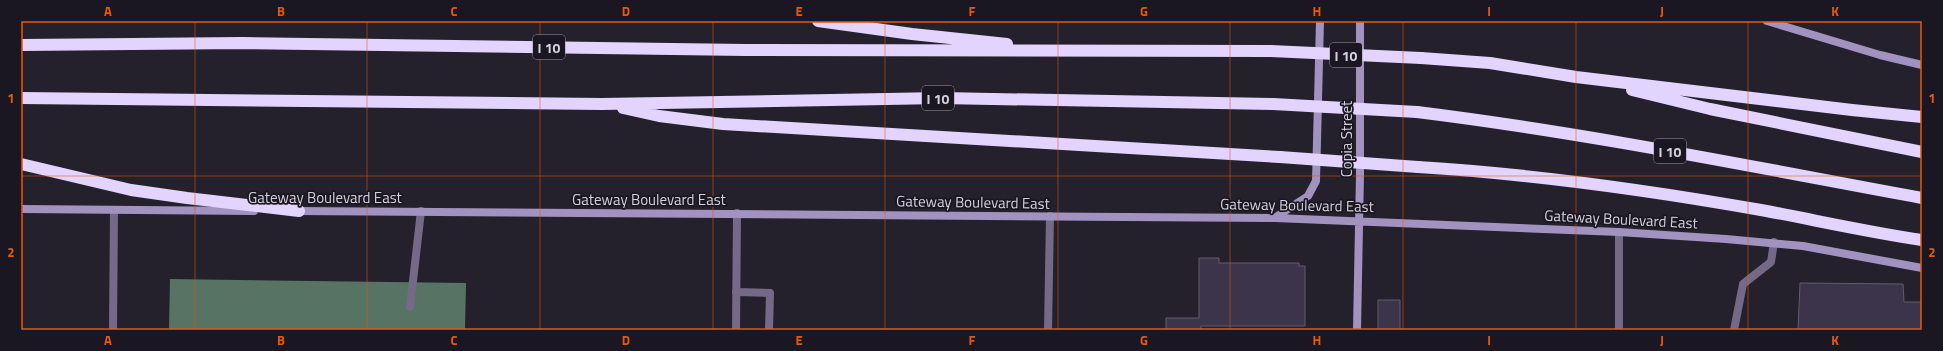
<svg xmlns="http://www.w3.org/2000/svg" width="1943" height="351" font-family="'Titillium Web',sans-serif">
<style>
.water{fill:#567363}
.building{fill:#3c344b;stroke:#615d6a}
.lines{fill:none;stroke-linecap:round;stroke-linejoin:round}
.service{stroke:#746a87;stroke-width:8}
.minor{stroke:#746a87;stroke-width:8}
.secondary{stroke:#a292c0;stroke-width:8}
.motorway{stroke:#e2d3ff;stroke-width:12}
.motorway-bridge{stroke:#e2d3ff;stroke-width:12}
.grid{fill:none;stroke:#e8590c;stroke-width:1;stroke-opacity:0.55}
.labels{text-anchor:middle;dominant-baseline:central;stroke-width:3.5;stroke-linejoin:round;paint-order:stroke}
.shield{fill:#1b1722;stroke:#9c99a2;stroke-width:1}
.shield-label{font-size:14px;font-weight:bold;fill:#d4d1d9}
.street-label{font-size:15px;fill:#d4d1d9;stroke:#1b1722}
.neatline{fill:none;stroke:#e8590c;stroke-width:1.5}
.grid-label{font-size:13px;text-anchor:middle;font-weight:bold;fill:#e8590c}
</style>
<rect width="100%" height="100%" fill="#24212c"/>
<path class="water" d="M170 279 466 283 465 330H169Z"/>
<path class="building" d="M1199 258H1219V263H1299V266H1305V326H1201V330H1166V318H1199Z
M1800 283 1903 284 1904 302H1922V330H1798Z
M1378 300H1400V330H1378Z"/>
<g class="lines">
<path class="service" d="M736 292 770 293 769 330
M410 307 421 211
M1734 330 1743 284 1771 262 1774 242"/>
<path class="minor" d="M1619 232V330
M113 330 114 210
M736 330 737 213
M1048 330 1050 216"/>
<path class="secondary" d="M1767 21 1880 55 1922 65
M21 209 254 211
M294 211 1275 218 1619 232 1726 239 1803 246 1922 268
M1276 217 1308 196 1316 181 1320 21
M1357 330 1360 174V21"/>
<path class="motorway" d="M818 21 912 34 1007 44
M21 45 243 43 745 50 1271 51
M1421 58 1490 63 1576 77 1852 110 1922 117
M1632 90 1710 109 1922 152
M21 98 602 104 941 98 1273 104
M623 108 659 116 723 124 1280 157
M1417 112C1587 133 1754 167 1922 198
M21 164 131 190 187 198 299 211
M1418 167C1533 174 1648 190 1761 210 1815 220 1868 232 1922 240"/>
<path class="motorway-bridge" d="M1271 51 1421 58
M1273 104 1417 112
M1280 157 1418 167"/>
</g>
<path class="grid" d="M195 21V330M367 21V330M540 21V330M713 21V330M885 21V330M1058 21V330M1230 21V330M1403 21V330M1576 21V330M1748 21V330M21 176H1922"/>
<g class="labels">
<g class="shield">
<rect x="533" y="35" width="32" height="24" rx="3"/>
<rect x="1330" y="43" width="32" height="24" rx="3"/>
<rect x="922" y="86" width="32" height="24" rx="3"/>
<rect x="1654" y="139" width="32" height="24" rx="3"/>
</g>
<g class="shield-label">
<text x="549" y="47">I 10</text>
<text x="1346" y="55">I 10</text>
<text x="938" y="98">I 10</text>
<text x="1670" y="151">I 10</text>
</g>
<g class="street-label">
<text transform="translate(1346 139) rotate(-90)">Copia Street</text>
<text x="325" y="197">Gateway Boulevard East</text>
<text x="649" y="199">Gateway Boulevard East</text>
<text transform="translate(973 202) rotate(1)">Gateway Boulevard East</text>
<text transform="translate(1297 205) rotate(1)">Gateway Boulevard East</text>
<text transform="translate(1621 219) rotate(3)">Gateway Boulevard East</text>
</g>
</g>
<rect width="1943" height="351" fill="none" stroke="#1b1722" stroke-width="44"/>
<rect x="22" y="22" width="1899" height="307" class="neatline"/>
<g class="grid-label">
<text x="108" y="16">A</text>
<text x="281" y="16">B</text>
<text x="454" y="16">C</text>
<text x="626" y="16">D</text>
<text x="799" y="16">E</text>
<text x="972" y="16">F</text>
<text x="1144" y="16">G</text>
<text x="1317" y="16">H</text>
<text x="1489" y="16">I</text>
<text x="1662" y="16">J</text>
<text x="1835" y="16">K</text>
<text x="11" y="103">1</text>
<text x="1932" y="103">1</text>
<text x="11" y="257">2</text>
<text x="1932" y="257">2</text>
<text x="108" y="345">A</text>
<text x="281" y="345">B</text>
<text x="454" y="345">C</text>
<text x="626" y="345">D</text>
<text x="799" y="345">E</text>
<text x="972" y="345">F</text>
<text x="1144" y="345">G</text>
<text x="1317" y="345">H</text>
<text x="1489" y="345">I</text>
<text x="1662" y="345">J</text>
<text x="1835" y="345">K</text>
</g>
</svg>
